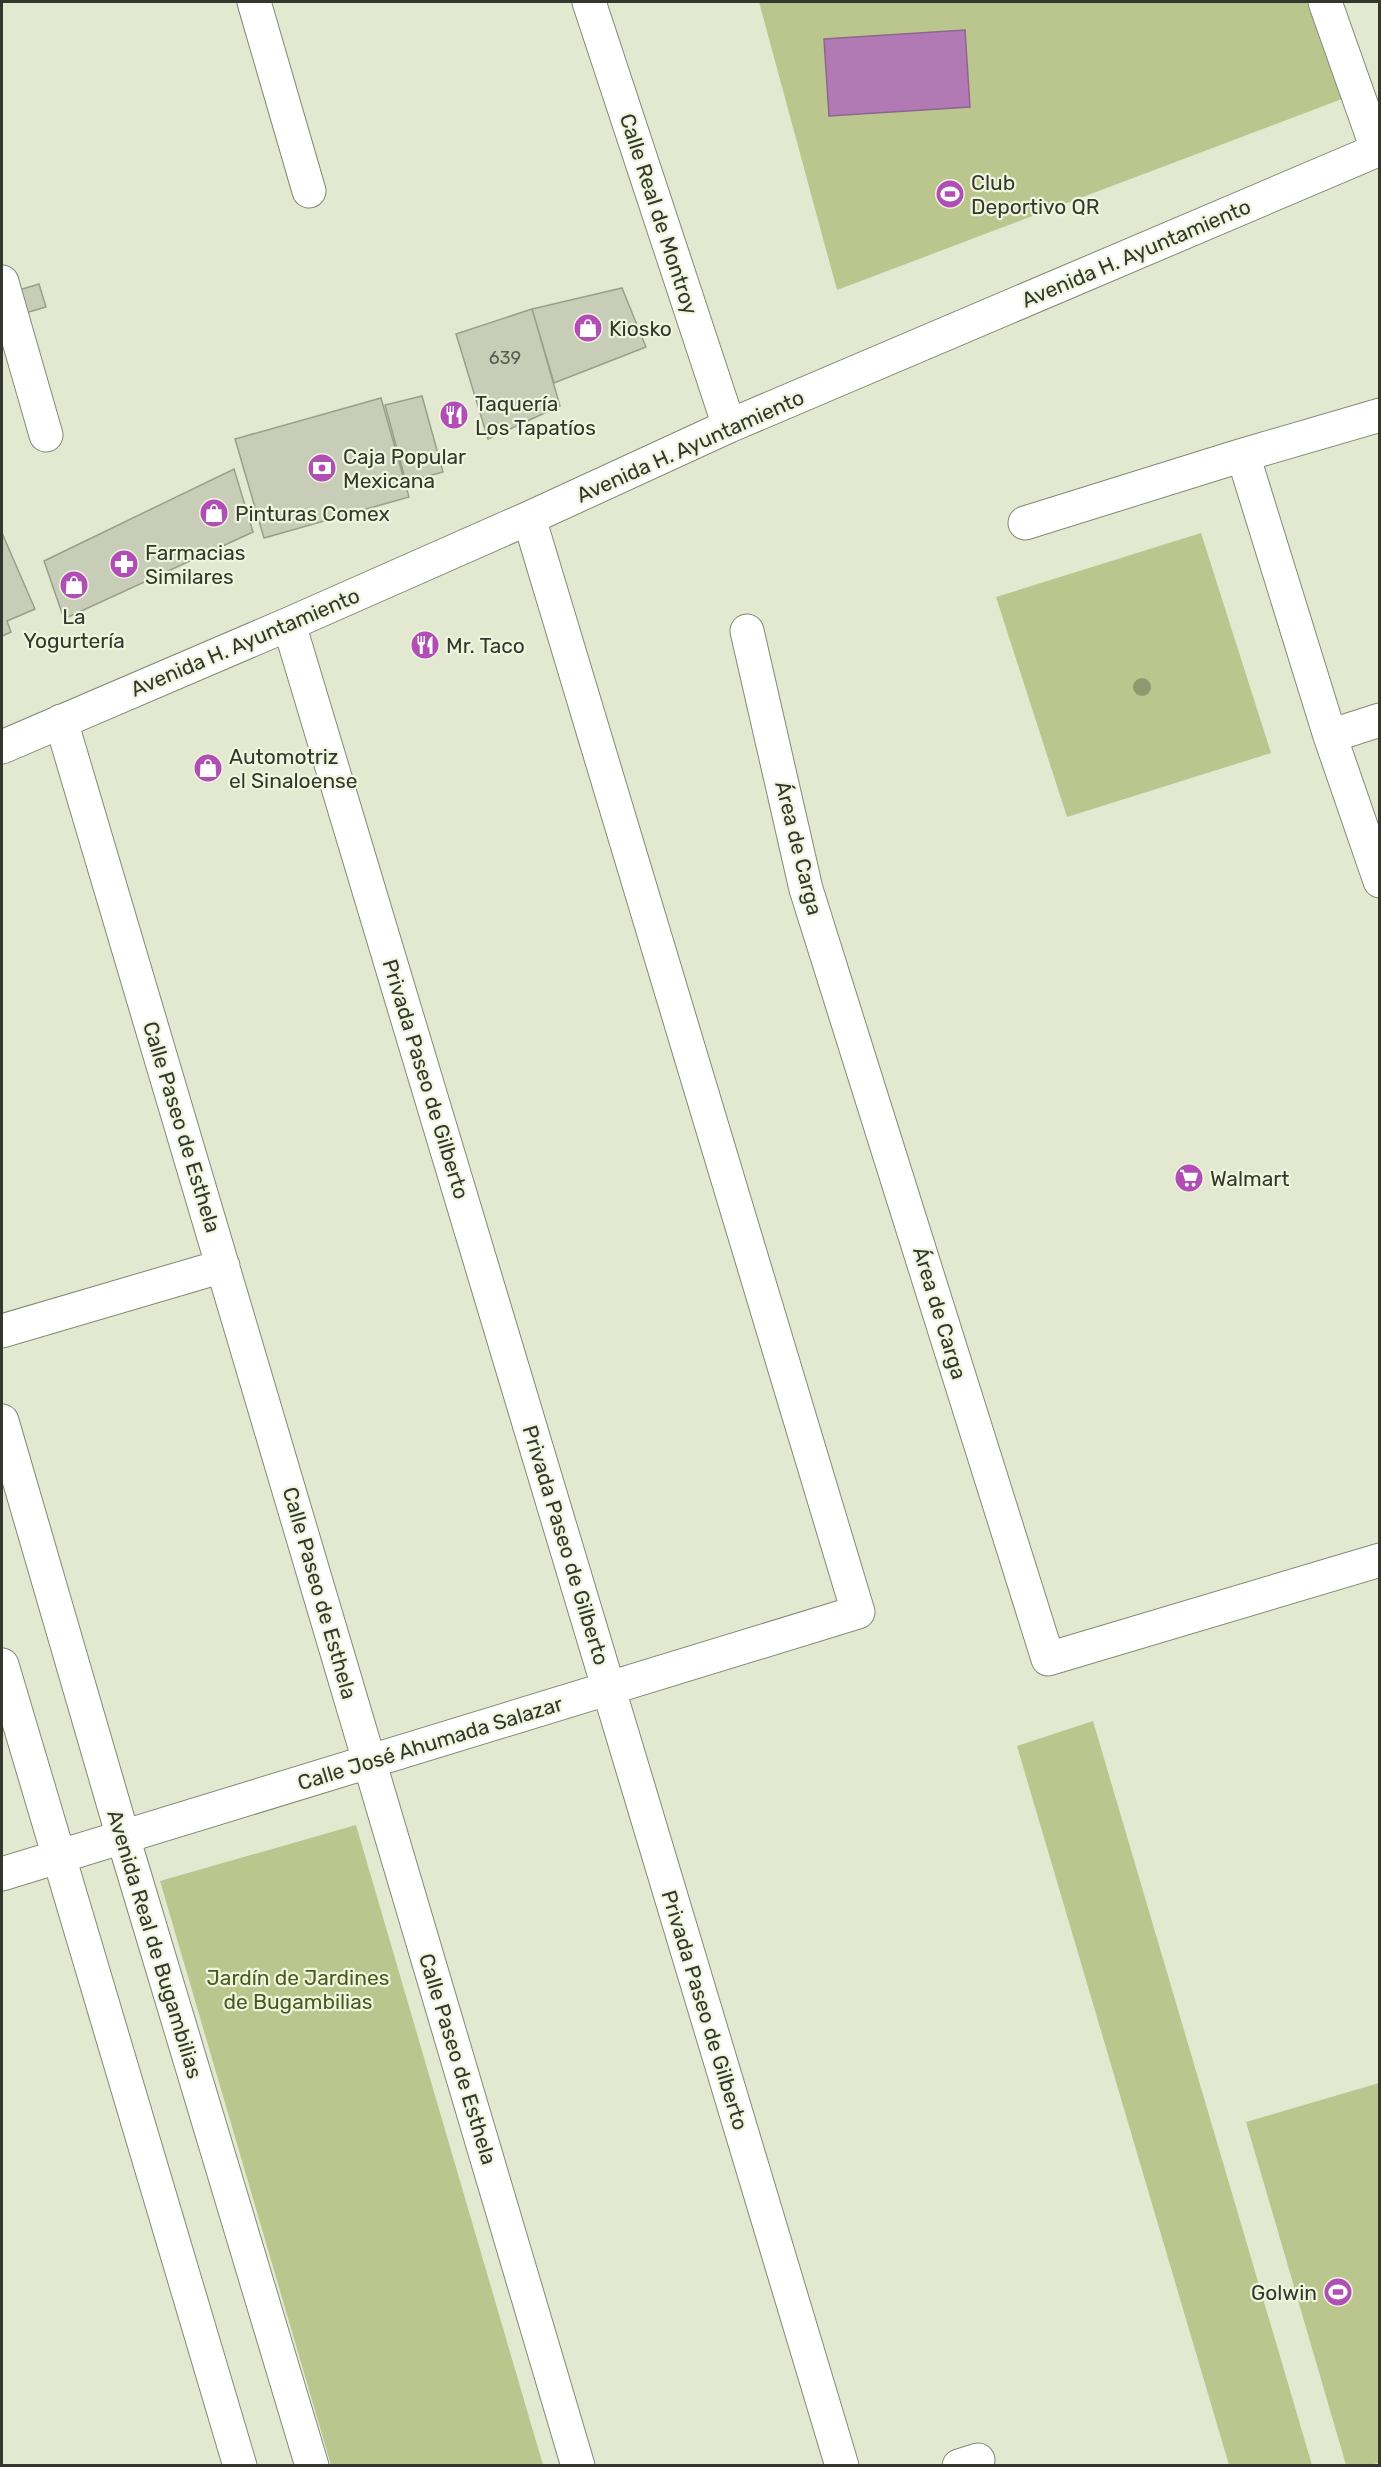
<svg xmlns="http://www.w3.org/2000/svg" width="1381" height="2467" font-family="Rubik,sans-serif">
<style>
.green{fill:#bbc68e}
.water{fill:#b27ab4;stroke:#8c668c;stroke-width:1.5}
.building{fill:#c7cdb6;stroke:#9b9f8a;stroke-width:1.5}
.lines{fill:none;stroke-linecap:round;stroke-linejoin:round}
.minor-casing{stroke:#858974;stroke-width:35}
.minor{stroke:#fff;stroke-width:33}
.tree{fill:#91986f}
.labels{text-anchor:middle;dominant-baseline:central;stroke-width:4.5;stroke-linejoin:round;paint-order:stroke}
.number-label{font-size:18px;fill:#5a5c50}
.poi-label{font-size:21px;fill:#35372e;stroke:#f0f5de;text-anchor:start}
.street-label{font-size:21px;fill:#35372e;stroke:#f0f5de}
.park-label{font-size:21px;fill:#4e571e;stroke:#f0f5de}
</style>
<rect width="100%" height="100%" fill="#e3e8d1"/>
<path class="green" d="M759 2H1307L1342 99 837 290Z
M1201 533 1271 753 1067 817 996 597Z
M1093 1721 1312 2465H1229L1017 1746Z
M356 1825 543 2465H331L160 1881Z
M1379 2083V2463L1369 2465H1346L1246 2122Z"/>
<path class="water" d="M965 30 970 107 829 116 824 39Z"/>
<path class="building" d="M39 284 46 307 2 320V295Z
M622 288 646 347 554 383 532 309Z
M532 309 560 406 488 439 456 334Z
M422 396 443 472 406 482 385 405Z
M381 398 409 497 264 538 235 439Z
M234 469 253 532 64 619 44 561Z
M2 533 35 609 7 621 11 632 2 636Z"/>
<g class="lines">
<g class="minor-casing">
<path id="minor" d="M254 2 309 191
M589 2 729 426
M1325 2 1377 149
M2 282 46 435
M1380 415 1243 455 1330 736 1380 881
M1025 523 1243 455
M289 624 842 2466
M747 631 806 889 1048 1659 1380 1560
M61 721 578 2466
M1330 736 1380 720
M2 747 289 624 529 518 729 426 1380 149
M2 1331 223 1266
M2 1421 123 1837 312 2466
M2 1665 240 2466
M2 1874 858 1612 529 518
M959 2466 978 2460"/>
</g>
<use href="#minor" class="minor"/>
</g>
<circle class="tree" cx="1142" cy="687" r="9"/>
<defs>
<g id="stadium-disc" transform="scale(1.5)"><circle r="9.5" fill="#b04eb6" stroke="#f0f5de"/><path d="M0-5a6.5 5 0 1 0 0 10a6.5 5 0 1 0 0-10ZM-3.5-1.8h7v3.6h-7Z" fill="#fff"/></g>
<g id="shop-disc" transform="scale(1.5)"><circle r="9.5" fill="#b04eb6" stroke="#f0f5de"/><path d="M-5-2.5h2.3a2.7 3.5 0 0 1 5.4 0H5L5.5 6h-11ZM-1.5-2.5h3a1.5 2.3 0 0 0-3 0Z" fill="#fff"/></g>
<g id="restaurant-disc" transform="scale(1.5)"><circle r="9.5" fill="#b04eb6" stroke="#f0f5de"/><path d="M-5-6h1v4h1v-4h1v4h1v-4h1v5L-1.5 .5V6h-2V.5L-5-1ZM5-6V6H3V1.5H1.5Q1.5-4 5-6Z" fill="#fff"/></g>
<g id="bank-disc" transform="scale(1.5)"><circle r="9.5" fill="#b04eb6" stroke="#f0f5de"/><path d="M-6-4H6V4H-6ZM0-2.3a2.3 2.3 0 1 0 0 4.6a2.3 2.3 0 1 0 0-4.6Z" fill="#fff"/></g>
<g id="pharmacy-disc" transform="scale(1.5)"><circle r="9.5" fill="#b04eb6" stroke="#f0f5de"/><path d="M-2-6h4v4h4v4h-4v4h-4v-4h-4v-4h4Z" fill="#fff"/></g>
<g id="supermarket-disc" transform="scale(1.5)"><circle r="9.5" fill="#b04eb6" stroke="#f0f5de"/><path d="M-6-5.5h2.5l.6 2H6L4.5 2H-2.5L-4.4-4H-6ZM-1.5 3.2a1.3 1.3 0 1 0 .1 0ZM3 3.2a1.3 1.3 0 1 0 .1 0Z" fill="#fff"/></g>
</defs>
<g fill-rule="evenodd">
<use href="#stadium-disc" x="950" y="194"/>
<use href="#shop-disc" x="588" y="328"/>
<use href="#restaurant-disc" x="454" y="415"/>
<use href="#bank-disc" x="322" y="468"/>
<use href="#shop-disc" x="214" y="513"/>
<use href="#pharmacy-disc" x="124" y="564"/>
<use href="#shop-disc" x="74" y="585"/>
<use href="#restaurant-disc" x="425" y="645"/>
<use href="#shop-disc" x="208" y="768"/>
<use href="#supermarket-disc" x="1189" y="1178"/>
<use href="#stadium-disc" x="1338" y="2292"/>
</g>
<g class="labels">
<g class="number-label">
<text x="505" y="358">639</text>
</g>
<g class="poi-label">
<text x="971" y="182">Club<tspan x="971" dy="24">Deportivo QR</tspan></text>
<text x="609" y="328">Kiosko</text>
<text x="475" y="403">Taquería<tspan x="475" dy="24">Los Tapatíos</tspan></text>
<text x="343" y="456">Caja Popular<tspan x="343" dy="24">Mexicana</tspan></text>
<text x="235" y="513">Pinturas Comex</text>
<text x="145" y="552">Farmacias<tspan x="145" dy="24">Similares</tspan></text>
<text x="74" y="616" text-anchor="middle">La<tspan x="74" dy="24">Yogurtería</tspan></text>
<text x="446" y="645">Mr. Taco</text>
<text x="229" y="756">Automotriz<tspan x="229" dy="24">el Sinaloense</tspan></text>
<text x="1210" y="1178">Walmart</text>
<text x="1317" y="2292" text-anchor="end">Golwin</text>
</g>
<g class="street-label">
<text transform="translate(659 214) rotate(72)">Calle Real de Montroy</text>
<text transform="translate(1136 253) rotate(-23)">Avenida H. Ayuntamiento</text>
<text transform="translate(690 446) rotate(-24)">Avenida H. Ayuntamiento</text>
<text transform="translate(245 642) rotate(-23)">Avenida H. Ayuntamiento</text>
<text transform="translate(799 848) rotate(76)">Área de Carga</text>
<text transform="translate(426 1079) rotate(73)">Privada Paseo de Gilberto</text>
<text transform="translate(182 1127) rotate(73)">Calle Paseo de Esthela</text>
<text transform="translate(940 1313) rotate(73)">Área de Carga</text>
<text transform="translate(566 1545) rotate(73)">Privada Paseo de Gilberto</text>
<text transform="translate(320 1593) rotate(74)">Calle Paseo de Esthela</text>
<text transform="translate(430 1743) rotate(-17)">Calle José Ahumada Salazar</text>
<text transform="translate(155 1944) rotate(73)">Avenida Real de Bugambilias</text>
<text transform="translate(705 2010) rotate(73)">Privada Paseo de Gilberto</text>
<text transform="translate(458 2059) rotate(73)">Calle Paseo de Esthela</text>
</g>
<g class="park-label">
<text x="298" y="1977">Jardín de Jardines<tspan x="298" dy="24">de Bugambilias</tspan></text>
</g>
</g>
<rect width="1381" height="2467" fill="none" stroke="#35372e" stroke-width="6"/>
</svg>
